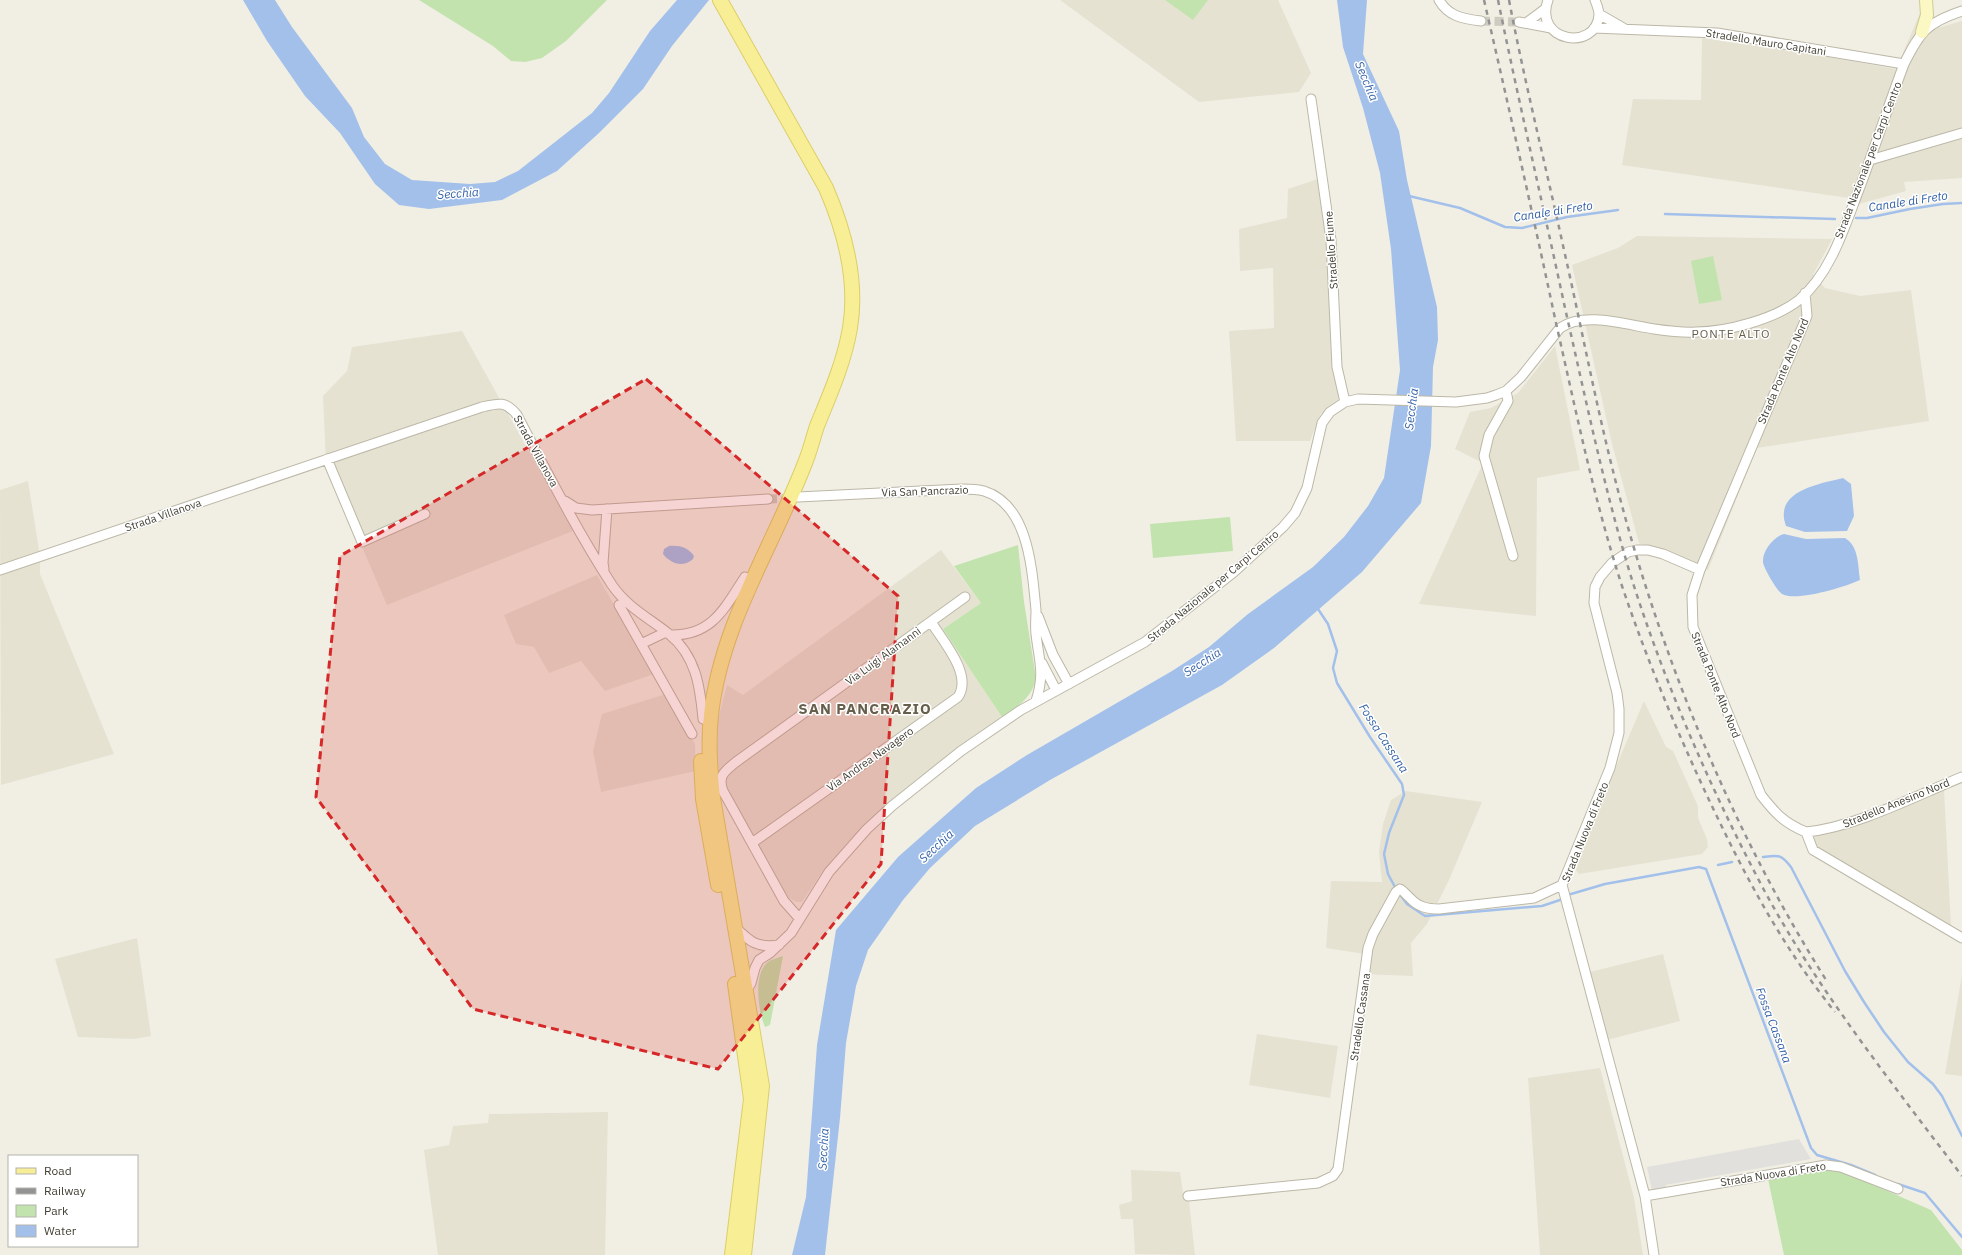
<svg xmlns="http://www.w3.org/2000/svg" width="1962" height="1255" font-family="'IBM Plex Sans',sans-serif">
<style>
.residential{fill:#e5e2d2}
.green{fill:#c2e3ae}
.parking{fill:#e2e0dc}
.water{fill:#a3c0eb}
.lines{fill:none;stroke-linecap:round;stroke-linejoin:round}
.stream{stroke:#a3c0eb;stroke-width:2.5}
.street-tunnel{stroke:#ceccc1;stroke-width:9;stroke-dasharray:9 4.5;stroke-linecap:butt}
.street-casing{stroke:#bcb8a7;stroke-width:11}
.secondary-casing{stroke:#cfca96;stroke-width:14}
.primary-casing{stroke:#dcce67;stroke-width:16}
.street{stroke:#fff;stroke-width:9}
.secondary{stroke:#fbf8c4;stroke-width:12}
.primary{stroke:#f8ee96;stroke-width:14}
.rail{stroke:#939393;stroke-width:2.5;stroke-dasharray:5 5;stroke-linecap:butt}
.marked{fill:#d62828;fill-opacity:0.2;stroke:#d62828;stroke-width:3;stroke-dasharray:8 5;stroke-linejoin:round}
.labels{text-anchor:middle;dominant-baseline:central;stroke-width:3;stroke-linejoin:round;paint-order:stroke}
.street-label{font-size:11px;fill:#424034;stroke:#fff}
.water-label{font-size:12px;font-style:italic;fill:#3462a7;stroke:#fff}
.neighbourhood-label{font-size:12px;letter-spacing:1px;fill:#655f4c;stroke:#fff}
.district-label{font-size:15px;font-weight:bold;letter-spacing:1px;fill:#655f4c;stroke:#fff}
</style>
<rect width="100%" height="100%" fill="#f1efe4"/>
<path class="residential" d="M1060 0H1278L1311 73 1299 92 1199 102Z
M1920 13 1941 27 1962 21V178L1904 182 1906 191 1859 204 1849 198 1622 165 1633 99 1701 100 1702 38 1817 55 1896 69Z
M1321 178 1326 216 1334 371 1339 399 1320 415 1310 441H1236L1229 331 1274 328 1273 268 1240 271 1239 229 1287 218 1288 189Z
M1637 236 1832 239 1813 275 1825 288 1860 296 1911 290 1929 421 1757 448 1708 570 1639 543 1612 444 1572 265 1618 248Z
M462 331 573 531 387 605 326 463 323 396 347 371 352 347Z
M1555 346 1580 470 1537 478 1536 616 1419 604 1483 463 1455 449 1470 412 1491 408 1518 393Z
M28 481 40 556V574L114 754 1 785 0 490Z
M941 550 981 603 943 629 1002 717 917 779 886 805 846 844 823 871 802 902H796L786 896 707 762 727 685 743 695Z
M597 575 654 674 605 691 581 661 549 673 534 647 516 644 504 615Z
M666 694 695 744 696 771 601 792 593 751 602 714Z
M1644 701 1666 747 1673 751 1698 806V818L1707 839 1708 847 1702 854 1579 874 1575 869V863Z
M1944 790 1951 926 1815 847 1814 837Z
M1406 791 1482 802 1449 880 1427 924 1411 943 1413 976 1362 974 1365 954 1326 948 1331 881 1382 882 1379 852 1383 824 1391 800Z
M137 938 151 1036 134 1039 78 1037 55 959Z
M1663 954 1680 1021 1607 1040 1590 972Z
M1962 975V1076L1945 1074Z
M1257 1034 1338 1046 1330 1098 1249 1085Z
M1600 1068 1634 1198 1643 1255H1540L1528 1078Z
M608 1112 605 1255H438L424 1150 449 1145 453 1126 488 1123 489 1114Z
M1131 1170 1180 1172 1183 1193 1189 1201 1195 1255 1135 1254 1133 1219H1121L1119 1205 1132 1201Z"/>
<path class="green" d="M419 0H607L566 41 542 58 525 62 511 61 493 46Z
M1165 0H1208L1193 20Z
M1713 256 1722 300 1699 304 1691 261Z
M1230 517 1233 551 1153 558 1150 524Z
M1018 545 1024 602 1036 678C1033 697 1017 707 1002 717L943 629 981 603 954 566Z
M783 956 770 1025 765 1027C758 1011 753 973 768 962 772 959 778 958 783 956Z
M1825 1169 1839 1170 1931 1210 1962 1250V1255H1784L1768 1179Z"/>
<path class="parking" d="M1799 1139 1811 1159 1666 1185 1665 1191H1652L1647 1167Z"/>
<path class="water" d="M243 0H275L292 27 352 108 364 137 385 164 412 180 470 184 495 182 518 171 592 113 609 93 650 31 677 0H709L672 46 643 89 599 133 557 171 502 200 429 209 399 205 375 184 340 133 305 96 267 41Z
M1337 0H1367L1363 54 1399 131 1407 180 1437 307 1438 340 1433 367 1431 446 1421 503 1362 572 1274 648 1222 685 1050 780 975 826 930 868 903 900 868 950 856 986 846 1043 840 1118 825 1255H792L806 1197 817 1045 836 930 898 857 976 788 1027 755 1172 671 1209 647 1248 614 1313 567 1344 537 1368 506 1384 478 1400 370 1391 249 1380 173 1363 108 1343 47Z
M1843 478 1851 484 1854 516 1847 531 1805 532 1786 526C1773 491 1819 484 1843 478Z
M1784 534 1806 539 1845 538C1859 546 1858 566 1860 580 1845 587 1796 602 1782 594 1777 591 1763 567 1763 562 1762 551 1774 536 1784 534Z
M669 546C679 545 688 547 694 556L693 559C683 568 671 564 663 554L664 549Z"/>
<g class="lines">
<path class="stream" d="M1409 196 1460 208 1505 227 1522 228 1567 217 1618 210
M1665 214 1835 219
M1856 218H1867L1910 209 1943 204 1962 203
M1318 609 1328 624 1337 651 1333 668 1337 683 1370 737 1402 784 1404 795 1389 833 1384 854 1388 874 1396 889
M1763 857C1779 855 1781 854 1791 867L1845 971 1864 1002 1884 1032 1908 1062 1933 1084 1942 1096 1962 1136
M1718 865 1732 862
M1399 893 1407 904 1425 916 1542 906 1563 899
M1571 894 1605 884 1699 867 1706 869 1811 1148 1817 1155 1851 1165 1875 1175
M1898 1184 1925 1193 1962 1237"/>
<path class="street-tunnel" d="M1481 21 1519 22
M768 499 794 498"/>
<g class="street-casing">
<path id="street" d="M1439 0C1448 16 1463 19 1481 21
M1548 0C1533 42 1596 52 1599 15 1599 10 1597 5 1595 0
M1599 14 1625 29
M1519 22 1551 28
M1526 23 1545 9
M1594 28 1717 33 1904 64
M1311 99 1331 240 1337 367 1345 402
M1870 160 1962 133
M1805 293 1807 316 1700 570 1692 595 1693 627 1761 795C1775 813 1784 823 1806 832L1813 850 1962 938
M1506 391 1508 401 1489 435 1484 456 1513 556
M327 459 362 542 425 514
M798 497 962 489C969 489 977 489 984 491 1029 505 1032 570 1036 610 1036 618 1035 626 1036 634 1039 661 1045 673 1036 701
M565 501 576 508 592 510 768 499
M604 569 603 563 607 509
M0 570 482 407C499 403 506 401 517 415 547 472 577 531 612 585 627 607 649 618 669 634 696 656 700 686 703 719
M619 605 692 734
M1038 616 1053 655 1069 684
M670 635C712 636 724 609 745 577
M641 644 666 632
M1042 663 1056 690
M1806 832C1856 827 1915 796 1962 777
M752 843 958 697C973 675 943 641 931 622
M799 918 784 901 723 791C717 776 725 771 736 762L965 597
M735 927C750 942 757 948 779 945
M746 991 751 983 755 968 759 960 770 953 791 933 829 872 867 829 892 806 961 751 1021 710 1145 642 1234 572 1283 527 1295 513 1307 488 1322 423 1330 412 1345 402 1358 399 1456 402 1487 398 1496 395 1506 391 1521 377 1560 328C1584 311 1627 325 1654 329 1668 331 1682 333 1696 332 1727 332 1775 319 1799 300 1830 274 1844 229 1858 192 1874 150 1888 107 1904 64 1920 32 1926 23 1962 11
M1188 1196 1318 1183 1333 1176 1338 1169 1368 948 1373 934 1396 892 1400 889C1404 891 1406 895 1410 898 1418 907 1427 909 1439 909L1534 898 1562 885
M1645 1196 1826 1165 1841 1167 1898 1189
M1654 1255 1645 1196 1562 885 1610 768 1619 733V709L1617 693 1594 603 1595 587 1600 577 1612 563 1628 552 1637 550H1648L1663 554 1700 570"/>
</g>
<g class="secondary-casing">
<path id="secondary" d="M1922 32 1927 15 1926 0"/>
</g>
<g class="primary-casing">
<path id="primary" d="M720 0 826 188C845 232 858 280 850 328 844 363 830 394 817 426 813 438 810 451 805 463 773 546 721 624 711 715 708 742 710 771 713 798L762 1086 744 1255
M701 761 703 799 718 885
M732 1255 751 1099 735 984"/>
</g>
<use href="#street" class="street"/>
<use href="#secondary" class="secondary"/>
<use href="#primary" class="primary"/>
<path class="rail" d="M1484 0C1509 108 1533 215 1556 323 1576 411 1594 500 1622 586 1647 660 1677 732 1710 802 1745 876 1783 948 1835 1012
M1498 0C1519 103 1543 205 1565 308 1586 400 1605 493 1633 583 1667 689 1712 792 1764 890 1819 992 1893 1084 1962 1176
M1509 0C1525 84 1546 167 1564 250 1581 325 1595 400 1614 475 1658 650 1731 830 1828 983"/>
</g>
<path class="marked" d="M646 379 898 596 881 864 718 1069 473 1009 316 797 340 556Z"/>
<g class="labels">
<g class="street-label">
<text transform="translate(1766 42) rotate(9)">Stradello Mauro Capitani</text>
<text transform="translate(1868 160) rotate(-69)">Strada Nazionale per Carpi Centro</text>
<text transform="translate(1331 250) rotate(-94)">Stradello Fiume</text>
<text transform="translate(1783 371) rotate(-67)">Strada Ponte Alto Nord</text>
<text transform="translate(536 451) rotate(61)">Strada Villanova</text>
<text transform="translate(925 491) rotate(-2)">Via San Pancrazio</text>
<text transform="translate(163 515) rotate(-19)">Strada Villanova</text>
<text transform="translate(1213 586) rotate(-40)">Strada Nazionale per Carpi Centro</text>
<text transform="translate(883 656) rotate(-36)">Via Luigi Alamanni</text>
<text transform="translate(1716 685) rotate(68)">Strada Ponte Alto Nord</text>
<text transform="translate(870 759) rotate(-35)">Via Andrea Navagero</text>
<text transform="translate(1896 803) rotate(-22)">Stradello Anesino Nord</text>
<text transform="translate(1585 832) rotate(-68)">Strada Nuova di Freto</text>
<text transform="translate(1360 1017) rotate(-82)">Stradello Cassana</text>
<text transform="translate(1773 1174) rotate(-9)">Strada Nuova di Freto</text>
</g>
<g class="water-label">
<text transform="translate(1367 81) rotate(67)">Secchia</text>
<text transform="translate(458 193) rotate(-4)">Secchia</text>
<text transform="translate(1908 201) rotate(-9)">Canale di Freto</text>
<text transform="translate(1553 211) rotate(-9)">Canale di Freto</text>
<text transform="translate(1411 409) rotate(-83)">Secchia</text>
<text transform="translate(1202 662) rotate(-33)">Secchia</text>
<text transform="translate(1384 738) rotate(57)">Fossa Cassana</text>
<text transform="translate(936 846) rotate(-43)">Secchia</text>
<text transform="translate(1774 1025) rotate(69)">Fossa Cassana</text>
<text transform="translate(823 1149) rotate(-87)">Secchia</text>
</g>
<g class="neighbourhood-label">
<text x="1731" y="333">PONTE ALTO</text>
</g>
<g class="district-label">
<text x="865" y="708">SAN PANCRAZIO</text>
</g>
</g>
<rect x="8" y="1155" width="130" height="92" fill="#ffffff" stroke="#b3b3ae"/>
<rect x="16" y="1168" width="20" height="6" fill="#f8ee96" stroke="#b3b3ae"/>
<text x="44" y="1175" font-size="12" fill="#424034">Road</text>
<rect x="16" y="1188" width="20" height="6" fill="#939393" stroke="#b3b3ae"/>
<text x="44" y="1195" font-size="12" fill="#424034">Railway</text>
<rect x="16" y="1205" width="20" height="12" fill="#c2e3ae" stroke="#b3b3ae"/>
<text x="44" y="1215" font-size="12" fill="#424034">Park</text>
<rect x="16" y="1225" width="20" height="12" fill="#a3c0eb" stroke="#b3b3ae"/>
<text x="44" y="1235" font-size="12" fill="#424034">Water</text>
</svg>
